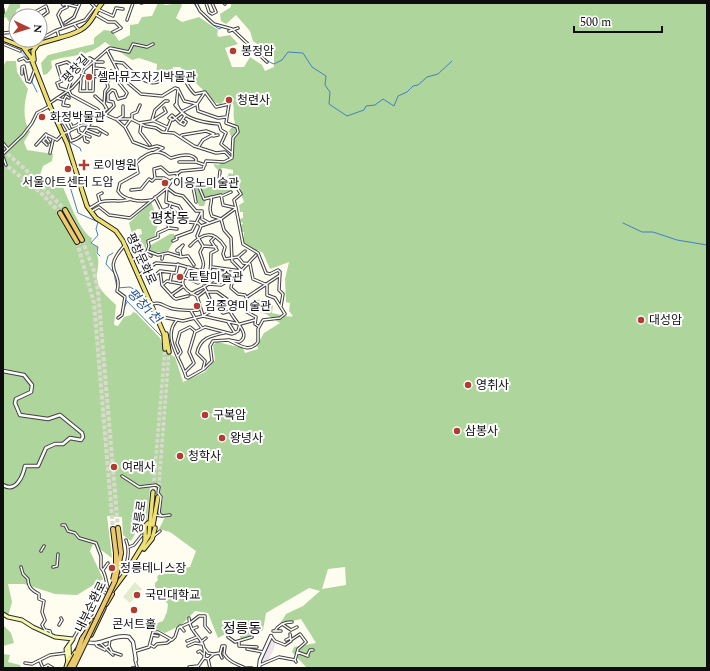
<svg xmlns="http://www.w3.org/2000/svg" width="710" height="671" font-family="Spectral,'Noto Sans KR',serif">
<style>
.industrial{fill:#ece3eb}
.forest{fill:#aed59c;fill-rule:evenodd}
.pitch{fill:#deeecd}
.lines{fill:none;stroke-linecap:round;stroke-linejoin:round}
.stream{stroke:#457fc3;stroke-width:1}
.river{stroke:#b8d4f1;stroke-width:2.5}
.primary-tunnel{stroke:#dad9ce;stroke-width:3.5;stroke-dasharray:3.5 2;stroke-linecap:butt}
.trunk-tunnel{stroke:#dad9ce;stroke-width:4;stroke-dasharray:4 2;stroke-linecap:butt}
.pedestrian-casing{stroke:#414141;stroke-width:3.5}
.minor-casing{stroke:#414141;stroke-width:3.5}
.tertiary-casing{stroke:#414141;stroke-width:4.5}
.secondary-casing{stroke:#303030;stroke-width:5}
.primary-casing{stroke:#1f1f1f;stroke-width:5.5}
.trunk-casing{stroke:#1f1f1f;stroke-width:6}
.pedestrian{stroke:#fff;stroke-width:1.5}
.minor{stroke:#fff;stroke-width:1.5}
.tertiary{stroke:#fff;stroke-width:2.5}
.secondary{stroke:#f7f9b0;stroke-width:3}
.primary{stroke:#eee070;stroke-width:3.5}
.trunk{stroke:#ecc96a;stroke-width:4}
.trunk-bridge-casing{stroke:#1f1f1f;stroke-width:6;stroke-linecap:butt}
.trunk-bridge{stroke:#ecc96a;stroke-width:4}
.poi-dot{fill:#b33c30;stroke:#fff;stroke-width:1.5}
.labels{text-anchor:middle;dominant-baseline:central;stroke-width:4;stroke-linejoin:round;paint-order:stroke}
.poi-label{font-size:12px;fill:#0e0e0e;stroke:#fff;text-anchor:start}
.street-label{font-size:12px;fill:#0e0e0e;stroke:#fff}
.water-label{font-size:13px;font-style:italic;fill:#205396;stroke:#fff}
.quarter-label{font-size:14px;fill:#0e0e0e;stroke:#fff}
</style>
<rect width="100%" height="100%" fill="#fefdf0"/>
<path class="industrial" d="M271 638 275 644 274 649 267 662 261 661Z"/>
<path class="forest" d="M10 3H20V8L17 9 12 22H9L6 17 3 19V10L6 12Z
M158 3 166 5 180 3 182 5 176 18 182 22 199 17 218 30 217 35 219 37 230 35 238 44 225 48 232 67H244L250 57 262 65 265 71 274 67V55L253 41 250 31 236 15 226 24 221 21 220 14 231 7V3H707V668H307L292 652 294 647 316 643 301 619 280 624 286 614 303 606 320 591 309 588 266 613 263 630 252 637 241 639 237 630 230 629 229 632 218 638 208 613 195 611 181 625 165 633 159 630 151 632 155 624 163 621 167 612 168 604 155 591V583L158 580 157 577 168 564C175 564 183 569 190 567L196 551 170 532 159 529 165 517 160 513 163 498 154 486 150 488 147 520 139 527 131 541 123 535 122 517 107 516 112 558 93 544 90 551 103 579 77 595 55 594 24 584H8L12 602 8 616 3 612V67L6 61H16L17 72 28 89C24 103 22 119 30 132L24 142 27 150 53 154 52 161 43 166 39 178 61 183C68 197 79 231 92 238L91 244 98 247 96 252C101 263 96 270 97 280 98 290 110 299 116 305L114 325 118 326 124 317 131 315 133 312 136 313 160 338 165 352 175 357 183 382 205 372 215 360 213 345 217 342 243 348 245 353 258 349 257 345 264 333 280 323 266 314 250 310 247 306C257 296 263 299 273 305L272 313C280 314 287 318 293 316L289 311 290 303 286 302 285 279 289 262 270 269 263 253 258 250 256 251 243 243 242 237 244 236V232H241L240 225 243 224 242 222 240 223V219L243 218V212H240L239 205 244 202 239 188 240 182 237 177 234 179 231 186 233 188 231 191 207 198 204 206H199L193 188 201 186 206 181 209 183 210 180 217 183 221 180 225 182 229 173 233 174V170L223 168 218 170 214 166V164L219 165 221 162H227L233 158V141L229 131 235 123C231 112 238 106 228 96L221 104 216 103 180 67H173L172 72 156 80 157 64 139 58 132 60 105 42C87 58 71 54 51 61L52 68 47 74 43 75 41 63 48 55 94 44V38L104 30 112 31 119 41 130 35V25L138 24 142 17 152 16ZM345 567 346 585 322 589 328 569Z
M151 202 159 222 155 233 156 238 147 241 146 248 170 234H174L175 239 168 251C157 254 149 250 139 254L131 248 137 244 135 237 142 234 141 229H137L132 234 129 223Z
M3 625 11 633 14 643 3 646Z
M3 654 10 655 8 662 20 665 21 668H3Z"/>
<path class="pitch" d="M135 582 142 589 130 603 123 597Z"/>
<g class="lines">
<path class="stream" d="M194 3C200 14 208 22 219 29L225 26 231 28
M247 43C254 48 266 62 274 64L282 60 288 52 303 53 312 67 326 76 325 85 330 92 329 104 347 116 364 110 366 106 375 105 383 99 394 106 398 96 407 92 413 86 418 85 427 77 438 74 452 61
M33 76 32 82 37 92
M67 135 71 143 80 148 81 151
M74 174 68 180 78 213 98 222 96 229 98 235 91 243 98 247 97 253 100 256
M623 223 642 232H653L677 240 707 245
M113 253 108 256 106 264 114 273 117 288 130 287 139 292
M120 294 161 336
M123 310 127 302"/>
<path class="river" d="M17 48 27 57 33 69"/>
<path class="primary-tunnel" d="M153 492 165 349
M158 497 169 352"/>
<path class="trunk-tunnel" d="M3 150 25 169 65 210
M3 163 40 192 60 213
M82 240 94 271 98 291 118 528
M77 242 94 303 113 529"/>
<g class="pedestrian-casing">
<path id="pedestrian" d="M65 23 74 17"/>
</g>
<g class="minor-casing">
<path id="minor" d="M62 3 63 5 66 4 67 7 61 10 58 15 63 27
M91 3 97 9 113 16 116 8 123 9
M141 3H142
M196 3 200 11 214 24 232 29 267 62
M206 3 209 12 212 14 216 12 212 3
M224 3 225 4
M66 4 78 7
M3 9V13
M21 12H35L46 6 48 12 40 18
M96 15 108 22H115L121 28 113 32
M74 17 80 3
M127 20 133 3
M74 24 79 30
M57 30 59 37
M13 31 16 24
M229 31 238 28
M3 33 16 32
M41 42 42 38 55 31 85 20 95 7
M3 44 20 51
M107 50 121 77 141 94 162 96 175 88 178 89C178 93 176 100 177 105 183 120 206 123 219 124L221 130 226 133 221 144 232 153
M19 60 24 58 27 61 32 60
M114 62 123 63C131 71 147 88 160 81 165 79 168 73 173 73 186 75 187 88 195 94L205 92 216 107 229 104 226 123 237 127 238 132 233 138 232 158 224 162 206 161 203 169 181 171 177 174 178 182 182 186 199 187 204 199 221 195 223 205 236 208 243 244 258 253 266 273 270 274 278 270 280 272 279 290 283 294 281 306
M94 68 104 69
M22 74V67L24 66 27 81 30 82 35 69
M61 78 67 76 72 78
M81 80 80 91H93L94 61
M178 89 184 101 197 104 198 111 218 118 226 117
M68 90 75 70 87 76 110 77
M87 91V76
M95 96 104 104
M57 98 64 100 66 96 69 98
M64 100 63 105 69 106
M50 103 72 88 81 78 84 70 107 50 110 48 129 52 133 44 147 47 153 44
M177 103 175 105 185 116 180 123 184 125 186 122 183 120
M183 111 197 104 205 92
M98 114 107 109 104 104 105 91 108 87 107 83 110 79 111 71
M106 114 114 106 113 102 108 101V94L112 90 115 91 118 99 125 97 127 93 119 83 123 79
M96 117 99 111 97 109 71 95 69 91 59 88 57 83 62 81 57 65 67 62 71 65 90 58 96 62H103
M119 118 123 116V106
M132 119V114L137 112 140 105
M117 120 125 127 133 142 149 148 157 146 163 148 155 152
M63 122 69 132
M59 123 70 122 72 127 77 125
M139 123 152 121 166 112 164 108
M180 123 172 115 169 118 173 120 182 113
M141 125 140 132 150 145
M79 126 78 124 90 121
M78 127 79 132 90 137
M87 127 97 128 107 134
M125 127 131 119
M167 127 152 120 155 110 165 101H168
M86 130 99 135 100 133
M68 132 71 141C83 138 84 132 91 122
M166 132 171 120
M63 134 82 125H87L93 118 104 114 115 119H131L145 126 156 128 162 132 174 133 194 146 216 153 225 152 231 158
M84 136 85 141 88 142
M181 136 182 135 206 131 214 134 203 140 199 146
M213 136 218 135
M46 138 43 141 47 145
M49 142 46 138 47 135 57 140 63 134
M3 143 8 149
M36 145 46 134
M50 153 53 140
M3 154 23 135 32 123 37 113 50 106
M3 157 6 165
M179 162H196L205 165
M171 182 164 178H155L154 169 161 167 169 174 177 173
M193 187 196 202
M200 187 208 179 216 182 219 180 220 171
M167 188 175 194 183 196 196 211H202V219L209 223
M131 190 141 189 149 179 152 181 155 178
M102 193 98 195 100 202C112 199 121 203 131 199
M222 196 231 192
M155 197 162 211
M211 197C213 204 207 207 212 216L221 219 224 230 231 238 232 261 241 270C240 277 231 279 231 288L238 294 245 295 247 299 244 302
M151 200C140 202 124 201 118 191L120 183 138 173 136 163C143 156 153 150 162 153 166 154 168 157 171 158 179 156 190 152 196 159V162
M90 208 100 202
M92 211 99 207 109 215 130 218 167 188 172 180 177 179
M157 213 169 208 171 203
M160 219 165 220 168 224
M201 226 221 219 236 208 234 200 241 194 234 183
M169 228 177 229
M173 241 177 239 176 237 192 231 202 211
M190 246C203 232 214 230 225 247L223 254 225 259 238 257 245 251
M203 246 216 247
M147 251 158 255 168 253 181 257 188 256 194 265
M179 251 183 245 177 250V251H180L181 257
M146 253 151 256
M162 259 163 254
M132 260 147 252 149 246 148 241 158 237V233L169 228 168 225 173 221 171 218 176 216 175 212 169 208
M189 267C180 281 179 288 197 296L203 316 239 324
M212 267 241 271 256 255
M160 271 162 285 174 298 176 299 188 296
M139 275 156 263 180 265 201 271C206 265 202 259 200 252L203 246 197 236 201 226 198 223 188 222 179 206 166 202 167 188
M153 277 160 271 176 273 178 264
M183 277 198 283C214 276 210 266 211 253L217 250 211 241 214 238
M170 282 172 273
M208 284 221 285 234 277
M162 285 167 281 182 284
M204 286 210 299
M207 292H217L231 302
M191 294C197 290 206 287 211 282 223 270 218 270 236 276
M171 295 184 286
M197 297 206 290
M247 297 280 275
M152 304C160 302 162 305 170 308 175 310 193 311 198 310
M216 306 223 313 230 311
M191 311 195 318
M247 312 256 317 255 324 258 326
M157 316 183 321 203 316 223 303 243 302
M118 318 122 315 125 297 117 291C123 270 101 272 124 246
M195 319 202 328
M177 320C161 337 182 360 186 377L188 378 204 369 212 361 210 346 213 341 229 340 239 342C253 335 232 319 230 311L244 302
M228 322 235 333
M240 324 255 320
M228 340C238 344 249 354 258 342V329L263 320 280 318 285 314 275 298 267 295V285L253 279 250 264 243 263 238 257
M178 356 181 352 177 343 180 332 190 327 195 331
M203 369 205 361 197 353C200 338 210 336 224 333
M185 372 194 363 189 352 195 332 205 327 232 334 238 331 240 324
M122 476 139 487 156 485 159 487 158 493 161 497 159 513 162 516 155 515
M162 516 170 515
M62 525H65L68 531 75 533 79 538 96 543 101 556V568C107 574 105 582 109 590
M154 536 160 531
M129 547 134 545 142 535
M41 551 44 546
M21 567 23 574 28 579C28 588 33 591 39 594V599L44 601 42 612 45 620 42 625 46 632
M53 567 57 566 58 554
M103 570 108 563
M117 578C127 569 131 552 126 540
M189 618C189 632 203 638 204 648 205 651 204 655 204 658L208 659 210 668
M190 623 199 616H205V626L210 632
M282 624 291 630 297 627
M59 625 62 620 61 618
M180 626 184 631
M192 629 197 627
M45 630 50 631 51 635
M273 631H281
M275 631C279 624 285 622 292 622
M152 635 158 636
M271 636 275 641 285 645 291 641 290 634
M228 637 235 642 252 637
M73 639 80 627 92 614 91 593 94 590 99 589 107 594
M286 640 290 638
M291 640 300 634 306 642 298 649 295 660 296 662
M187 641 197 637
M99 642 113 655
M201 642 206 638
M239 642V646L257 647
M95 643 97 646 105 650
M150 645 154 647 157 644 167 643 171 640
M109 646 112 652 121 655
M188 646 195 643 202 644
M105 648 109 646 110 639
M204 648 208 653 213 654
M247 649 263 652
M136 651 149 647 153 632H158L172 640 175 637 178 628 189 623
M198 652 200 651 203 654
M297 652 308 656
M307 656 310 650H313
M222 658 220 654 222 646H225L224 654C229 662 237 664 245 668
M208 659 214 654 220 653
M135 660 137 667
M40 661 43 668
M25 663 32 664 50 655 66 653
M260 665 279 657 295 660
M189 667 198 666
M43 668 48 665 53 668
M132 668H137
M197 668 204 658
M247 668H252"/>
</g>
<g class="tertiary-casing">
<path id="tertiary" d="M3 371 24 375 32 385 31 392 16 399 15 403 20 415 48 419 60 415 82 433 83 437 81 440 70 438 63 444H55L46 448 38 466H25C23 476 16 493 3 485
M87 640V642C100 647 115 633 129 637L133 642 136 660
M259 668 260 660 271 636"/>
</g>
<g class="secondary-casing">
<path id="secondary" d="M3 614 8 617 22 620 33 627 55 637 73 639 66 649 68 662
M69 645 70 665"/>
</g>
<g class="primary-casing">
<path id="primary" d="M3 39 23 47 31 58 49 104 67 143 87 206 96 218 116 231 123 241 164 334 165 349
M20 44 36 43
M26 49C42 40 75 37 86 26 93 20 96 10 102 3
M34 60 33 51 38 44
M166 334 169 352
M153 525 158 497
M145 541V526L148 523
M144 549 152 539 155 528
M112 591 127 571 149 535 153 492
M91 635 104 608
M70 657H72L77 650
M66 668 68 661"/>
</g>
<g class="trunk-casing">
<path id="trunk" d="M65 210 82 240
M60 213 77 242
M118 528 121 553
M113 529 116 553
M106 604 112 594
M82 639 94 621"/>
</g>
<use href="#pedestrian" class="pedestrian"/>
<use href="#minor" class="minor"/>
<use href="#tertiary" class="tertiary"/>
<use href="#secondary" class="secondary"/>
<use href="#primary" class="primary"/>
<use href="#trunk" class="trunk"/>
<g class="trunk-bridge-casing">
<path id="trunk-bridge" d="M113 580 116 568V553
M77 652 82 639
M69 668 76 655
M73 668 115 581 121 553"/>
</g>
<use href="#trunk-bridge" class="trunk-bridge"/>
</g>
<g class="poi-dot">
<circle cx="233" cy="51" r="4"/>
<circle cx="89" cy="77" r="4"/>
<circle cx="229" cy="100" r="4"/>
<circle cx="42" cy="117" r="4"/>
<path d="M82 159h4v4h4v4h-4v4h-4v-4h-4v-4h4z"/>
<circle cx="68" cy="169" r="4"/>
<circle cx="165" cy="183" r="4"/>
<circle cx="180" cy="277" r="4"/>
<circle cx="197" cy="306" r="4"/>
<circle cx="641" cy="320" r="4"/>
<circle cx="468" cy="385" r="4"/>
<circle cx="205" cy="415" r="4"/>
<circle cx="457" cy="431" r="4"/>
<circle cx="222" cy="438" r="4"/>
<circle cx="180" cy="456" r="4"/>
<circle cx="114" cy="467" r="4"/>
<circle cx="112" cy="568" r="4"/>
<circle cx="137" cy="595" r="4"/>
<circle cx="134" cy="610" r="4"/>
</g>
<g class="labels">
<g class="poi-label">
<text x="241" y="51">봉정암</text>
<text x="97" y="77">셀라뮤즈자기박물관</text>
<text x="237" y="100">청련사</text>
<text x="50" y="117">화정박물관</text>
<text x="93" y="165">로이병원</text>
<text x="68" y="182" text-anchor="middle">서울아트센터 도암</text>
<text x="173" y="183">이응노미술관</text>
<text x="188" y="277">토탈미술관</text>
<text x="205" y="306">김종영미술관</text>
<text x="649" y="320">대성암</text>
<text x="476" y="385">영취사</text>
<text x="213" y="415">구복암</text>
<text x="465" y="431">삼봉사</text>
<text x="230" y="438">왕녕사</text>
<text x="188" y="456">청학사</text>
<text x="122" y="467">여래사</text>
<text x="120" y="568">정릉테니스장</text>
<text x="145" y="595">국민대학교</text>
<text x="134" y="624" text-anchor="middle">콘서트홀</text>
</g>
<g class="street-label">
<text transform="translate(76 69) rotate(-48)">평창길</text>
<text transform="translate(141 259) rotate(65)">평창문화로</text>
<text transform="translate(140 517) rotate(-82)">정릉로</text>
<text transform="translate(91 607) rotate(-64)">내부순환로</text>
</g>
<g class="water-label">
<text transform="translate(144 306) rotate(46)">평창1천</text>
</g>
<g class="quarter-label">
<text x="170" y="218">평창동</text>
<text x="242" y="628">정릉동</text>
</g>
</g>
<rect width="710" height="671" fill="none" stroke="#0e0e0e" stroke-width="8"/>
<g transform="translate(28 28) rotate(94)"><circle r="19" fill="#ffffff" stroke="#9f9f9f"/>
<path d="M0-3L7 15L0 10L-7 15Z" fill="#b33c30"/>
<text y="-6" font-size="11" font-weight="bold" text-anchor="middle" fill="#0e0e0e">N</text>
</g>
<path d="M574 26v6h88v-6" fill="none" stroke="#0e0e0e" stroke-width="2"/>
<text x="580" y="26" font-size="12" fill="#0e0e0e" stroke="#ffffff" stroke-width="3" paint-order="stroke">500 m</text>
</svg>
